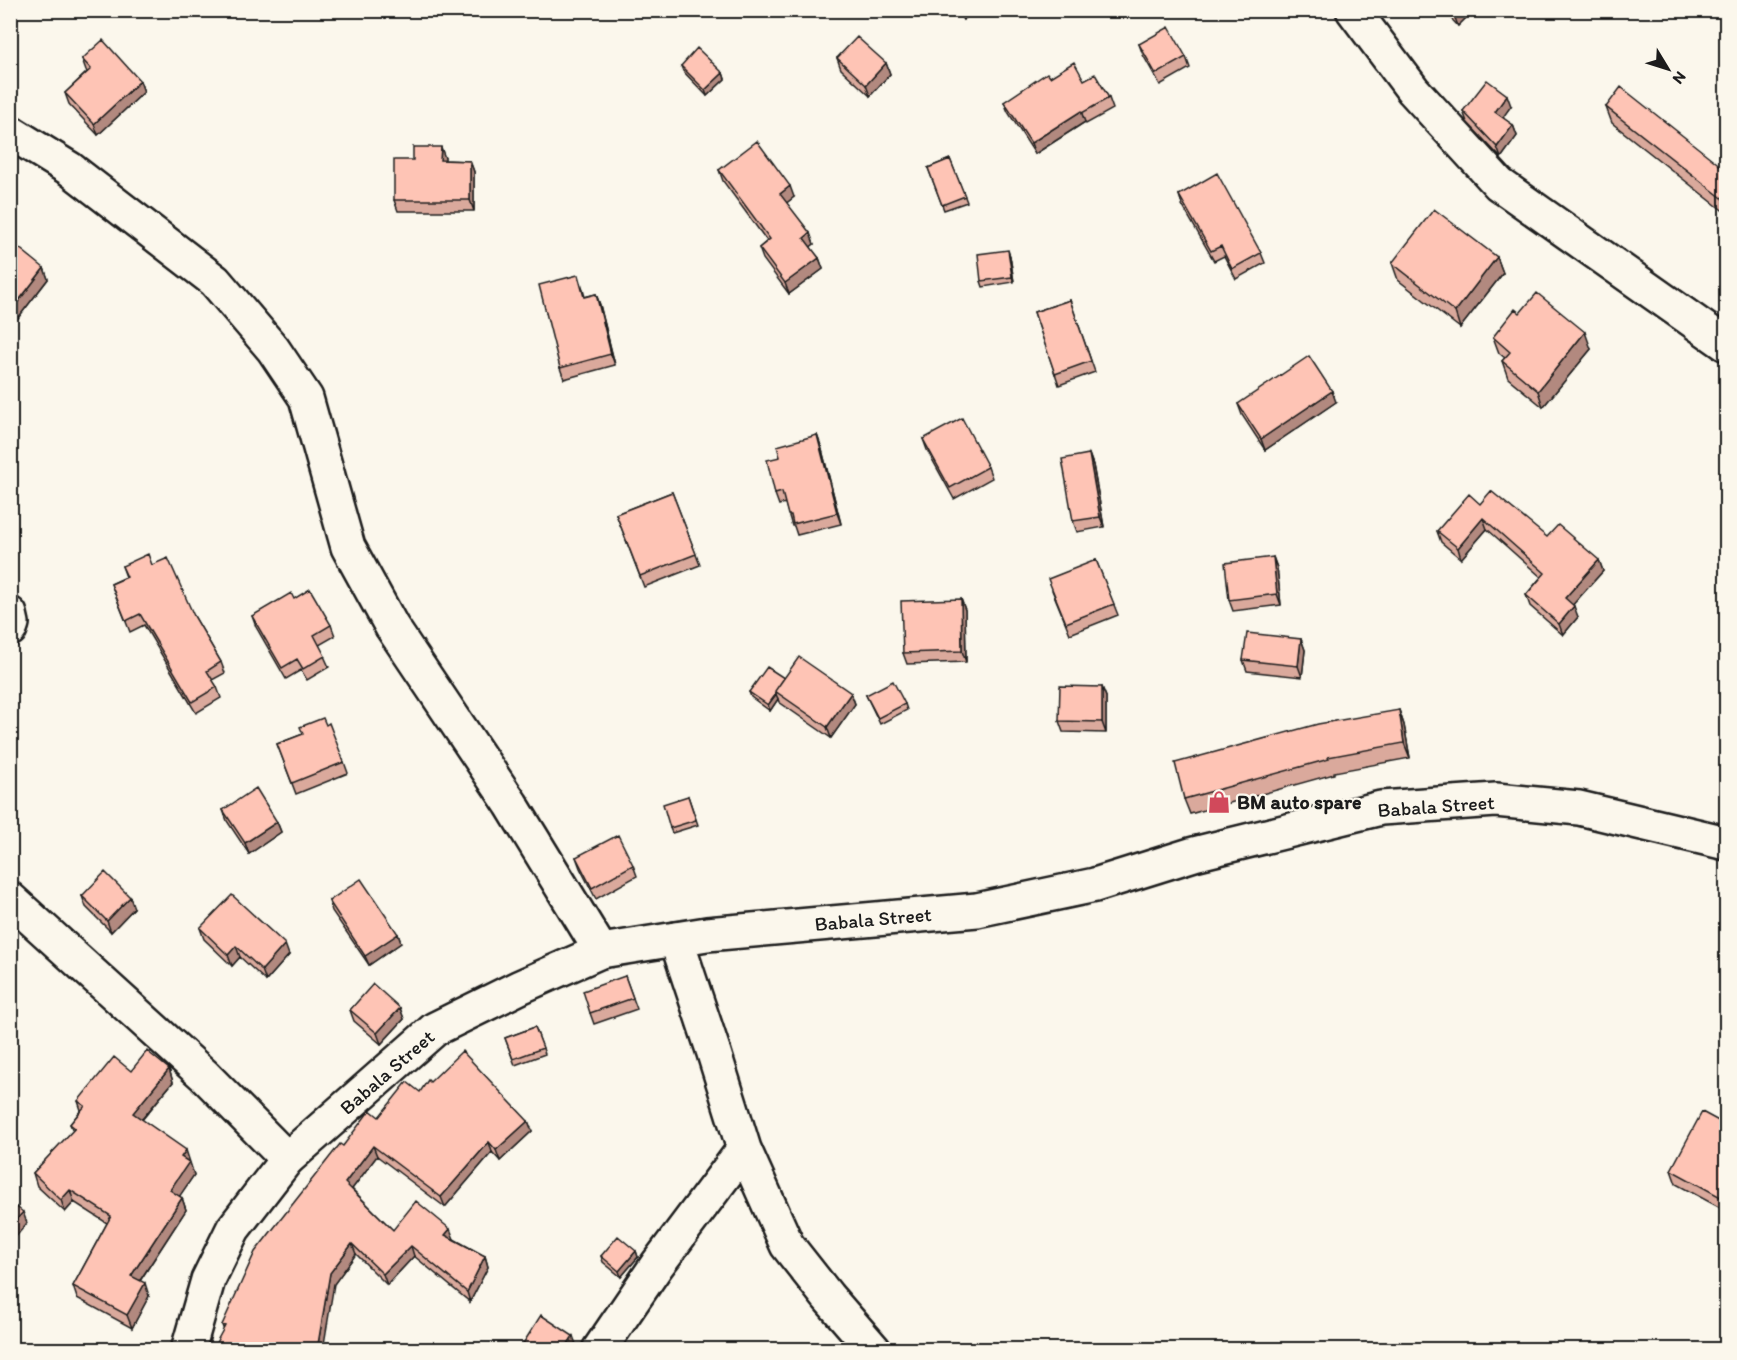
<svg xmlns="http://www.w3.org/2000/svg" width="1737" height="1360" font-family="Itim,sans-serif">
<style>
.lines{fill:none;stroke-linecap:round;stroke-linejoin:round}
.minor-casing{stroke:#1c1c1c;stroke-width:38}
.tertiary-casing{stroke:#1c1c1c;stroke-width:38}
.minor{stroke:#fbf7ec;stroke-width:33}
.tertiary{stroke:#fbf7ec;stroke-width:33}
.wall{fill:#daa99c;stroke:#1c1c1c;stroke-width:1.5}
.shaded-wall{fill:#b2897f;stroke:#1c1c1c;stroke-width:1.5}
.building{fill:#fec4b5;stroke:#1c1c1c;stroke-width:1.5}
.labels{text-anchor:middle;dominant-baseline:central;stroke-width:4.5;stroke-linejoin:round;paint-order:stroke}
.poi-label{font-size:20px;font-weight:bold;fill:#1c1c1c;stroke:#fbf7ec;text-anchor:start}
.street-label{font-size:20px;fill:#1c1c1c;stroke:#fbf7ec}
</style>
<rect width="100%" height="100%" fill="#fbf7ec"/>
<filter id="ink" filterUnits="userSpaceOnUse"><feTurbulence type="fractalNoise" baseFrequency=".0167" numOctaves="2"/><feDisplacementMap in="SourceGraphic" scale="12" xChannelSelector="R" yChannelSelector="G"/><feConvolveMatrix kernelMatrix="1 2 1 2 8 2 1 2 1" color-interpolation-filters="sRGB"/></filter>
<g filter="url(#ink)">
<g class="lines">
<g class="minor-casing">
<path id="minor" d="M1353 10 1413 90 1499 184 1726 344
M10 132 70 169 215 281 273 349 306 398 348 547 392 627 511 804 601 951
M10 614 12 623 10 629
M10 899 205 1076 287 1159
M676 939 713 1050 744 1149 787 1245 828 1297 874 1350
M599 1350 657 1265 744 1149"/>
</g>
<g class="tertiary-casing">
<path id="tertiary" d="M188 1350 208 1280 233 1229 287 1159 435 1029 520 987 601 951 707 934 977 910 1095 885 1194 854 1381 808 1496 800 1579 808 1726 843"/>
</g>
<use href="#minor" class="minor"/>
<use href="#tertiary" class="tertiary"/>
</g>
<path class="wall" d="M956 10H975L963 20Z
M1443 10H1474L1458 26Z
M1139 44 1186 57 1190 68 1160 85 1143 55Z
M837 58 886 63 890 74 870 96 841 69Z
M82 59 140 81 144 92 98 135 69 104 65 93 87 72 86 70Z
M681 66 723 73 725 79 707 96 683 71Z
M1050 77 1084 80 1109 98 1113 109 1086 124 1085 122 1035 154 1008 112 1004 102Z
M1511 106 1502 118 1513 125 1517 136 1501 158 1467 122 1463 111Z
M1606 107 1726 170V213L1612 123Z
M445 158 444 160 470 161 474 172V211H398L394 200 413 160Z
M950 159 967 202 944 210 928 168Z
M719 170 794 197 786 203 814 244 810 247 819 258 823 269 789 294 763 259 759 248 767 241 723 181Z
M1179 195 1261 253 1265 263 1236 279 1224 256 1214 261 1182 205Z
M10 256 44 268 48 279 18 318 10 312Z
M1010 256 1014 282 983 287 981 281Z
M1497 257 1503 273 1460 328 1398 280 1392 263Z
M582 286 585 297 596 294 600 305 615 365 564 379 560 368Z
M1070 300 1095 372 1059 385 1034 312Z
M1520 313 1591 349 1543 407 1508 378 1502 361 1505 358 1499 353 1493 337Z
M1336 402 1265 450 1242 415 1238 404Z
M817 435 821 446 841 524 797 535 794 526H792L785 503 779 505 775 494 780 457Z
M923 439 988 467 992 478 954 499 927 450Z
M1089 454 1093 465 1104 527 1077 532 1073 521Z
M672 492 700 565 644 587 616 514Z
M1480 504 1547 537 1599 560 1603 571 1572 605 1578 617 1563 635 1530 606 1526 595 1541 577 1487 529 1461 559 1441 542 1437 531Z
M1273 557 1277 568 1281 605 1233 611 1229 600Z
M1096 560 1118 615 1070 634 1052 590Z
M152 565 194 616 221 662 225 673 212 680 217 687 221 698 196 713 144 625 130 632 111 584 126 577 122 566Z
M294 599 331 625 335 636 319 645 329 667 307 680 301 670 286 679 256 627 252 616Z
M961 599 965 610 966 662 907 664 903 653Z
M1301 639 1305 650 1302 677 1247 671 1243 660Z
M784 678 851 693 855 704 831 738 779 702 778 699 770 711 751 697 749 692Z
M1102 687 1106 697V733L1063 732 1059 721Z
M866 695 905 704 907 710 880 724Z
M1399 710 1404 725 1410 758 1334 772V774L1190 814 1184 799Z
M303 734 344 762 348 773 296 794 277 744Z
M688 796 698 825 672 833 670 828Z
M223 810 277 822 281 832 249 854 227 821Z
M576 857 633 865 637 876 596 899 580 868Z
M82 896 134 908 111 932 86 907Z
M329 901 398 934 401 943 369 965 332 911Z
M200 928 289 955 266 981 240 957 232 966 204 939Z
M625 976 637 1009 594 1024 590 1013Z
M400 1008 404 1019 381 1044 354 1021 350 1010Z
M535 1027 545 1054 515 1065 505 1038Z
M169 1069 173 1082 142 1120 190 1163V1164L194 1175 179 1196 182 1198 186 1210 140 1281 149 1296 132 1328 77 1298 73 1286 107 1223 74 1202 65 1212 37 1186 33 1173 73 1131 70 1124 81 1110 78 1101 131 1071Z
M430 1082 528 1121 532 1131 500 1161 492 1152 445 1207 377 1156 352 1189 393 1230 454 1239 485 1256 488 1267 470 1302 414 1256 387 1285 356 1254 334 1284 223 1328 222 1325 343 1146 379 1117 420 1092Z
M1726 1125V1211L1676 1184 1671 1170Z
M636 1251 638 1257 621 1277 603 1262 601 1256Z"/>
<path class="shaded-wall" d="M959 10H975L963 20Z
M1459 10H1474L1458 26 1454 15Z
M886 63 890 74 870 96 866 85Z
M723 73 725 79 707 96 705 90Z
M140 81 144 92 98 135 94 124Z
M1507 95 1511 106 1499 123 1495 112Z
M1081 111 1085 122 1035 154 1031 143Z
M1513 125 1517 136 1501 158 1497 147Z
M441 147 445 158 444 171 440 160Z
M470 161 474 172V211L470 200Z
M790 186 794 197 784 205 780 194Z
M810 233 814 244 808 249 804 238Z
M1008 250 1010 256 1014 282 1012 277Z
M1497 257 1503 273 1460 328 1455 312Z
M819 258 823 269 789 294 785 283Z
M44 268 48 279 18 318 14 307Z
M596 294 600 305 615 365 611 354Z
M1585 332 1591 349 1543 407 1538 391Z
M1332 391 1336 402 1265 450 1261 439Z
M817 435 821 446 841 524 837 513Z
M1089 454 1093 465 1104 527 1100 517Z
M1483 518 1487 529 1461 559 1458 548Z
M1273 557 1277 568 1281 605 1277 594Z
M1599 560 1603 571 1569 609 1565 598Z
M961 599 965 610 966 662 962 651Z
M1574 606 1578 617 1563 635 1559 624Z
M1301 639 1305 650 1302 677 1298 666Z
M1102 687 1106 697V733L1102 722Z
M851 693 855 704 831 738 827 727Z
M776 694 778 699 770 711 768 705Z
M1399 710 1404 725 1410 758 1404 743Z
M277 822 281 832 249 854 245 843Z
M130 897 134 908 111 932 107 921Z
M398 934 401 943 369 965 365 956Z
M285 944 289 955 266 981 262 970Z
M236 946 240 957 232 966 228 955Z
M400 1008 404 1019 381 1044 377 1033Z
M169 1069 173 1082 137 1125 133 1113Z
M528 1121 532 1131 500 1161 496 1150Z
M489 1142 492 1152 445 1207 441 1197Z
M373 1146 377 1156 349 1193 345 1183Z
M186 1150 194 1175 175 1203 170 1190 181 1157Z
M70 1190 74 1202 65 1212 61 1200Z
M182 1198 186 1210 135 1288 131 1276Z
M23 1212 27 1223 10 1244V1227Z
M450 1229 454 1239 449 1246 445 1235Z
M352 1244 356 1254 334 1284 323 1350H317L330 1273Z
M411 1246 414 1256 387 1285 383 1274Z
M636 1251 638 1257 621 1277 619 1271Z
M485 1256 488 1267 470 1302 467 1292Z
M145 1283 149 1296 132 1328 127 1315Z
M573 1336 577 1347 575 1350H564Z"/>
<path class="building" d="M1450 10H1459L1454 15Z
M1169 27 1186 57 1156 74 1139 44Z
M857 37 886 63 866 85 837 58Z
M103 40 140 81 94 124 65 93 91 69 82 59Z
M697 48 723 73 705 90 681 66Z
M1074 62 1084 80 1095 74 1109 98 1082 113 1081 111 1031 143 1004 102 1047 73 1050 77Z
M1487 80 1507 95 1495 112 1513 125 1497 147 1463 111Z
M1621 87 1726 170V201L1606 107Z
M757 141 790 186 780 194 810 233 804 238 819 258 785 283 759 248 770 239 719 170Z
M413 147H441L440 160 470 161V200H394V160H413Z
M950 159 965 196 942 205 928 168Z
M1217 173 1261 253 1232 269 1221 246 1211 251 1179 195Z
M1434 209 1497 257 1455 312 1392 263Z
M18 247 44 268 14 307 10 304V256Z
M1008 250 1012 277 981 281 978 254Z
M578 275 584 297 596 294 611 354 560 368 539 285Z
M1537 293 1585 332 1538 391 1502 361 1510 352 1493 337 1515 309 1520 313Z
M1070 300 1091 361 1055 374 1034 312Z
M1309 356 1332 391 1261 439 1238 404Z
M962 418 988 467 950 488 923 439Z
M817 435 837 513 793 524 791 515H788L782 492 775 494 767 460 780 457 777 446Z
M1089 454 1100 517 1073 521 1062 459Z
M1491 491 1547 537 1558 525 1599 560 1565 598 1574 606 1559 624 1526 595 1545 573 1483 518 1458 548 1437 531 1469 494 1480 504Z
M672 492 696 554 640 576 616 514Z
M148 554 152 565 168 558 194 616 221 662 207 671 217 687 192 702 140 614 126 621 111 584 127 577 122 566Z
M1273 557 1277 594 1229 600 1225 563Z
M1096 560 1114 604 1066 623 1048 579Z
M310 589 331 625 314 635 325 656 303 669 297 659 282 668 252 616 291 593 294 599Z
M961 599 962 651 903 653 901 601Z
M1247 633 1301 639 1298 666 1243 660Z
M799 657 851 693 827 727 775 691Z
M767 667 784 678 775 691 776 694 768 705 749 692Z
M893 681 905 704 878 718 866 695Z
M1060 686 1102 687V722L1059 721Z
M1399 710 1404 743 1328 757 1329 759 1184 799 1175 763 1318 724Z
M323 718 326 725 329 723 344 762 292 783 277 744 303 734 300 727Z
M256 788 277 822 245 843 223 810Z
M688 796 696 820 670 828 663 804Z
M618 835 633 865 592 888 576 857Z
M105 872 130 897 107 921 82 896Z
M361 879 398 934 365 956 329 901Z
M232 895 285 944 262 970 236 946 228 955 200 928Z
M625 976 633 998 590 1013 583 991Z
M373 984 400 1008 377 1033 350 1010Z
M535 1027 543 1048 513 1059 505 1038Z
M147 1051 169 1069 133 1113 186 1150 181 1157 189 1162 170 1190 182 1198 131 1276 145 1283 127 1315 73 1286 111 1216 70 1190 61 1200 33 1173 75 1128 70 1124 85 1106 78 1101 114 1057 131 1071Z
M462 1051 528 1121 496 1150 489 1142 441 1197 373 1146 345 1183 393 1230 416 1201 450 1229 445 1235 485 1256 467 1292 411 1246 383 1274 352 1244 330 1273 317 1350H212L225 1326 222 1325 255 1252 340 1144 343 1146 370 1110 379 1117 407 1082 420 1092 428 1080 430 1082Z
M1702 1112 1726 1125V1200L1671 1170Z
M10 1202 23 1212 10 1227Z
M618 1236 636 1251 619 1271 601 1256Z
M541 1315 573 1336 564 1350H519Z"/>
</g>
<defs>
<g id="shop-bare" transform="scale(1.8)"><path d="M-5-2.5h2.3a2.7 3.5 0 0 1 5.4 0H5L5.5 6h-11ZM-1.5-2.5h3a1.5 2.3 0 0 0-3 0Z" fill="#d1495b" stroke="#fbf7ec" stroke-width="2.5" paint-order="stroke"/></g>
</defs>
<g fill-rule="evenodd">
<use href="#shop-bare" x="1219" y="802"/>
</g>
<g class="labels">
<g class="poi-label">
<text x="1237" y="802">BM auto spare</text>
</g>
<g class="street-label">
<text transform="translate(1436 806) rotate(-4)">Babala Street</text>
<text transform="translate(873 919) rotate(-5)">Babala Street</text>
<text transform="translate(387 1072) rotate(-41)">Babala Street</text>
</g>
</g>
<rect width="1737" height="1360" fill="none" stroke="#fbf7ec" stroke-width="36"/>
<rect x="18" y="18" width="1701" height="1324" fill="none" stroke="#1c1c1c" stroke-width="2" filter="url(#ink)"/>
<g transform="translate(1668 69) rotate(128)" stroke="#fbf7ec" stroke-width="4.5" paint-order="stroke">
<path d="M0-4.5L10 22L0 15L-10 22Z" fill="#1c1c1c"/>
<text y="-9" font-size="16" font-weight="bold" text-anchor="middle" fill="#1c1c1c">N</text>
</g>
</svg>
